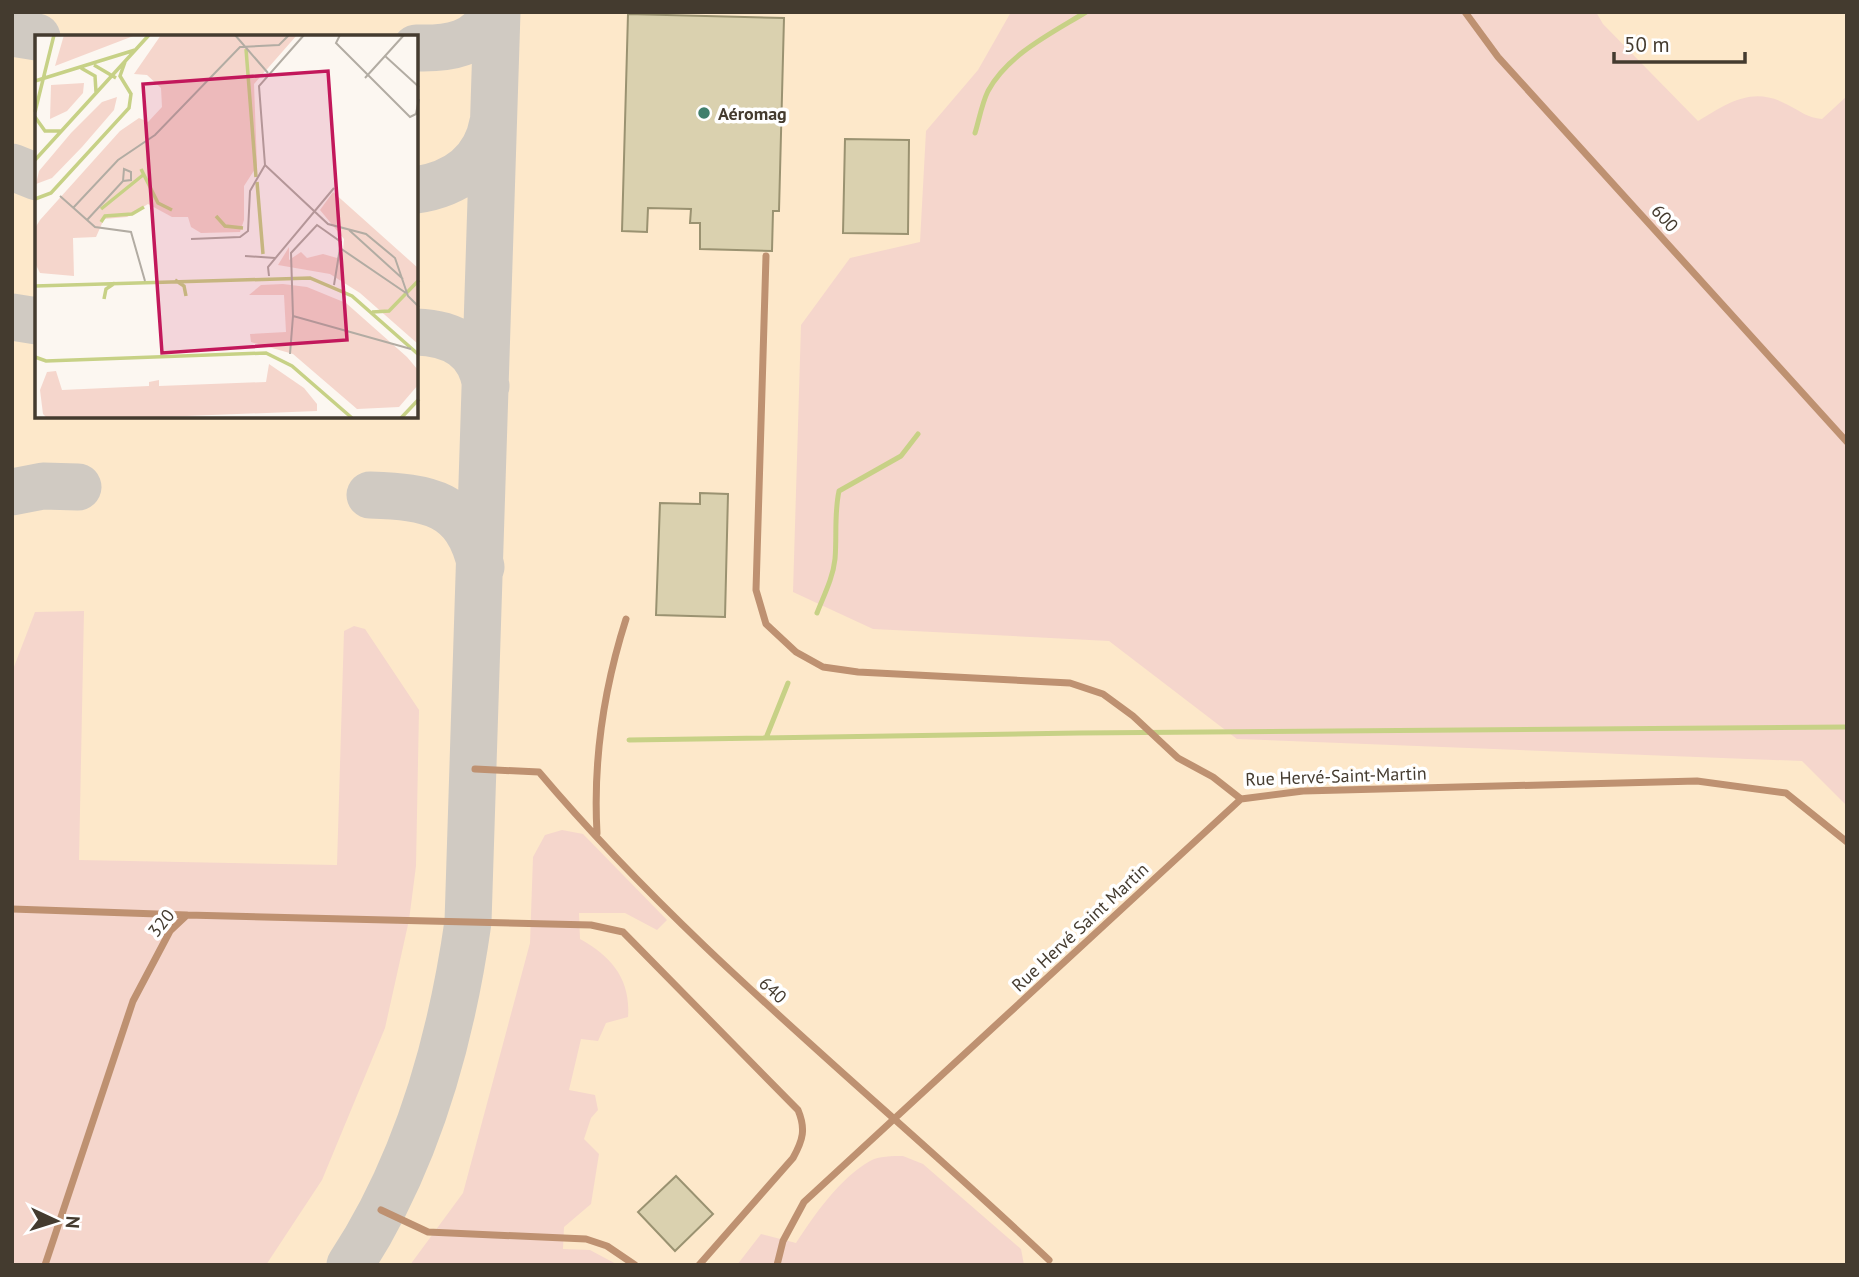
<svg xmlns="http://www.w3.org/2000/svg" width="1859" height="1277" font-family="'PT Sans',sans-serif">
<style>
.built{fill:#fde8ca;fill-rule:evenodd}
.green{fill:#f5d6cc}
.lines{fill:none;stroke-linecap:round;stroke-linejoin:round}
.stream{stroke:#c7d186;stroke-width:5}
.taxiway{stroke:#d0cac2;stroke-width:47}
.building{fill:#dad1af;stroke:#9a9271;stroke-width:2}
.lane{stroke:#be9171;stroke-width:7}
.poi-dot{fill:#407f6c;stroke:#fff;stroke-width:2.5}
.labels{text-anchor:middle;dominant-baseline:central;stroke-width:7;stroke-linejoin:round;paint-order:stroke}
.poi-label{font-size:18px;font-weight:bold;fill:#443b2f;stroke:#fff;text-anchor:start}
.street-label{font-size:18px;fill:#443b2f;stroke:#fff}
.inset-river{fill:none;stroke:#c7d186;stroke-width:3.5}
.inset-road{fill:none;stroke:#b2aca3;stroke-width:2}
.view{fill:#c2185b;fill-opacity:0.15;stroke:#c2185b;stroke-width:3.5}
.inset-edge{fill:none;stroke:#443b2f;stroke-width:3.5}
</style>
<rect width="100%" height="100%" fill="#fcf7f1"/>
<path class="built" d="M12 12H1847V1265H12ZM37 37H416V416H37Z"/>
<path class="green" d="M1011 12H1596L1603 24 1698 121C1728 103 1753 85 1788 105 1800 111 1808 118 1822 119L1847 96V806L1802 761 1237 739 1109 641 873 629 793 592 801 325 850 258 920 242 926 131 978 70Z
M84 611 79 860 337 865 344 631 354 626 365 629 419 710 416 866 409 920 385 1028 322 1180 266 1265H12V672L35 612Z
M562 830 583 834 667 920 657 930 625 913H579L580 939C611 956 631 979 628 1017L606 1023 598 1041 581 1039 569 1090 595 1095 598 1110 591 1118 584 1139 599 1154 591 1204 564 1227 563 1249 590 1250 618 1265H410L463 1193 530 943 533 857 545 835Z
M903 1156 923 1164 1021 1249 1024 1265H737L761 1234 796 1243C815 1214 839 1179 870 1161 879 1156 892 1156 903 1156Z"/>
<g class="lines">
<path class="stream" d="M975 133C979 120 982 103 988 91 1008 54 1052 33 1086 12
M817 613C824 595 833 578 835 559 837 536 834 514 839 491L901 456 918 434
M766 738 788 683
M629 740 1079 733 1847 727"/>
<path class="taxiway" d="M12 33 37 37
M416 48C447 49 481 45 493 12
M12 167 37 177
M416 190C456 184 486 163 493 122
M12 317 37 321
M416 332C453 333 480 348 486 386
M12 492 43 486 78 487
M370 495C428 497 467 502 481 567
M350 1265C417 1163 451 1042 468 922L497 12"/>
</g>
<path class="building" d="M628 14 784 18 779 211H773L772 251 700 249V223H690L691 209 648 208 647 232 622 231Z
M845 139 909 140 908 234 843 233Z
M700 493 728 494 725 617 656 615 660 503 700 504Z
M676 1176 713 1214 675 1251 638 1212Z"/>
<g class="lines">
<path class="lane" d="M1465 12 1498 57 1847 442
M766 256 756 590 766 624 796 652 823 667 858 672 1070 683 1103 694 1133 716 1178 758 1213 777 1241 799 1303 791 1697 781 1786 793 1847 842
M475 769 539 772C691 952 878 1098 1049 1260
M597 833C593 761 604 688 626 619
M12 909 187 915
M381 1210 428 1232 586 1239 607 1246 635 1265
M45 1265 133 1001 170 931 187 915 591 925 623 932 798 1110C806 1129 803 1140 793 1158L699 1265
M777 1265 783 1241 804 1202 1241 799"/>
</g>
<circle class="poi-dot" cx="704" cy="113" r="7"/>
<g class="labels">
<g class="poi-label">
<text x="718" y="113">Aéromag</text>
</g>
<g class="street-label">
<text transform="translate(1665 218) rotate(48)">600</text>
<text transform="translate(1336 776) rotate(-2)">Rue Hervé-Saint-Martin</text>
<text transform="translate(161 923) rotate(-51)">320</text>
<text transform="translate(1080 927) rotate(-43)">Rue Hervé Saint Martin</text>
<text transform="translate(773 990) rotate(42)">640</text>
</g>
</g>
<g transform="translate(35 35)">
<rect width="383" height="383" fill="#fcf7f1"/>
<path d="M29 0H101L20 31ZM126 0H262L219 49 222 131 209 151V185L205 197 166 198 156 192 153 182H137L113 169 92 182 69 184 61 202 38 203 39 241 5 238 0 228V193L5 185 85 96 104 83 113 87 127 72 126 53 112 40 99 39ZM49 48 48 58 32 76 15 84 16 50ZM82 62 79 75 47 112 17 143 1 149 4 136 36 98 67 67ZM298 157 383 233V309L325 258 295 239 243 230 254 212V225L266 217 272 223 288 219 302 223 308 216 309 204 285 175ZM248 249 272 252 311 268 372 322 383 335V350L364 372 322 374 258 319 216 307 215 299 251 297 249 260H214L226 250ZM234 329 269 353 282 369V376L101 383H12L8 379 5 355 12 337 21 336 27 355 114 351V347L124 345V351L231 347Z" fill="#f5d6cc"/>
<path class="inset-river" d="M211 14 221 142M59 30 81 43M46 33 60 41 61 57M0 46 100 15M0 77 19 0M0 82 10 96H26M0 125 114 0M106 134 123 168 137 175M222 147 228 219M0 164 16 158 94 73 96 59 85 41 90 27M66 174 108 140M181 181 190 191 208 193M66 187 70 181 97 179 109 172M140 245 149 251 151 261M0 251 275 243 317 261 384 320M69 264 71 254 80 248M337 277 354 276 384 245M0 322 11 326 231 318 257 331 317 383M366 383 384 364"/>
<path class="inset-road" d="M200 0 233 38M305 0 301 8 375 82 381 79 384 64M369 0 350 21 384 52M330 43 350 21M230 130 293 189 331 199 360 223 373 261 384 272M25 161 60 192 96 197 110 246M38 173 83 125 120 100 205 12 244 10 254 0M52 185 88 146 96 145V137L89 134 88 146M314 195 368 244M156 204 205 202 213 196 215 156 230 130 224 51 269 0M305 213 371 258M210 221 240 223M234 241 233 232 299 153M299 250 306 207 282 190 256 218 258 281 376 314M255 319 258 281"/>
<path class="view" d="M293 36 312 305 127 318 108 49Z"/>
<rect width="383" height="383" class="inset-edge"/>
</g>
<rect width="1859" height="1277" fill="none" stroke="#443b2f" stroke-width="28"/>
<g transform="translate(56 1221) rotate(94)" stroke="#ffffff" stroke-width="5" paint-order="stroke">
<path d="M0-5L12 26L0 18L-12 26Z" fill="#443b2f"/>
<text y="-10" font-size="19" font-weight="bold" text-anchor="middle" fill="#443b2f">N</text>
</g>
<path d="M1614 52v10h131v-10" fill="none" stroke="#443b2f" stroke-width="3.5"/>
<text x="1624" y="52" font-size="21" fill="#443b2f" stroke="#ffffff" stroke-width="5" paint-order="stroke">50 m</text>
</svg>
